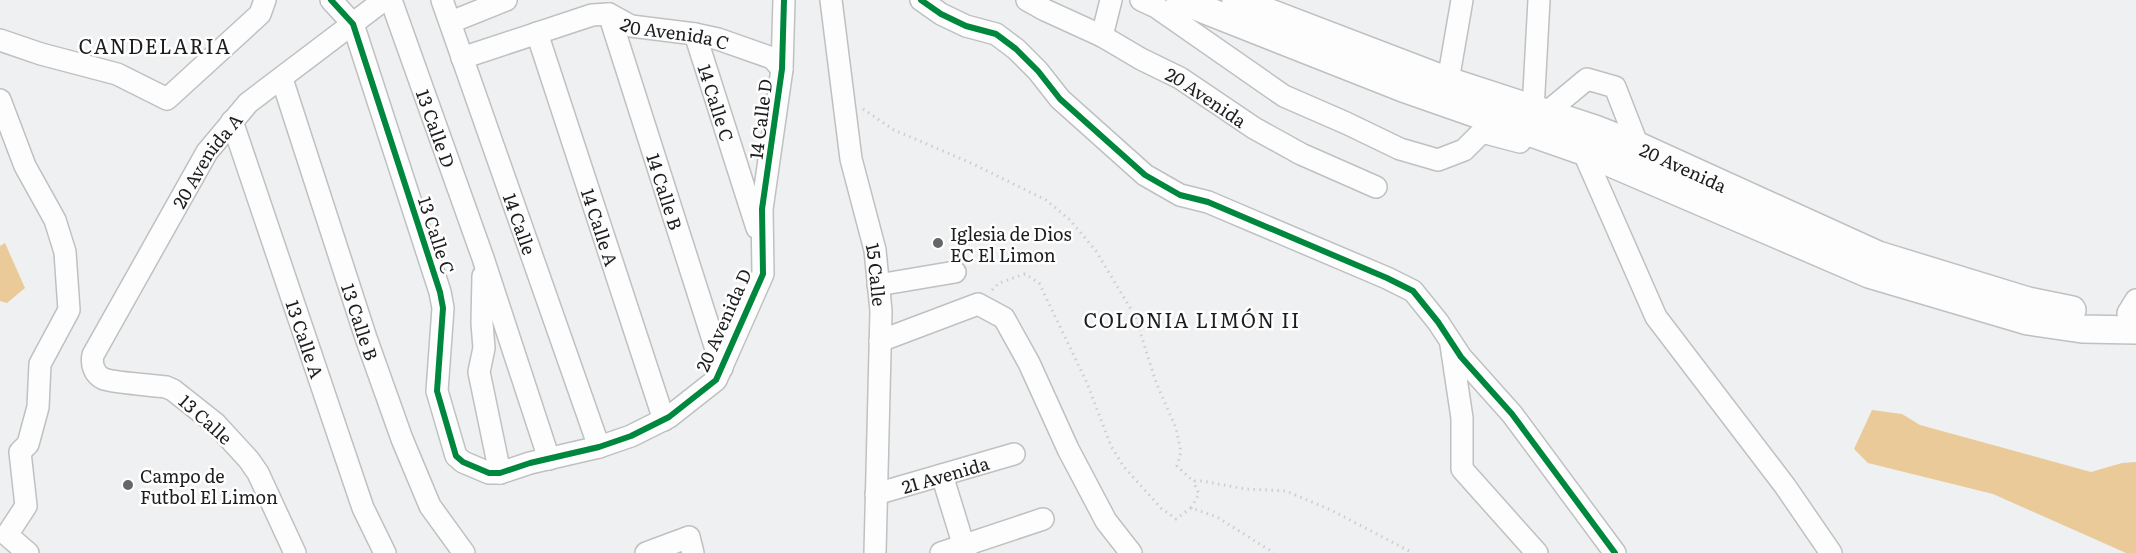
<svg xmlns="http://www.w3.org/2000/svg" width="2136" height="553" font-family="Literata,serif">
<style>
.forest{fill:#eaca98}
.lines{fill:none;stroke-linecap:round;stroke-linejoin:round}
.minor-casing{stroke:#bfc0c1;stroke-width:24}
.major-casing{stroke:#bfc0c1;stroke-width:30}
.path{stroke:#cececf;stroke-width:3;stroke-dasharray:1.5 4.5;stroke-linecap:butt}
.minor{stroke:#fdfdfd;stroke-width:21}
.major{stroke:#fdfdfd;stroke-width:27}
.cycleway-casing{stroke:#fff;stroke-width:10}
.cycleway{stroke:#00873e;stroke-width:6}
.poi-dot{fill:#666768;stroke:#fff;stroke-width:2}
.labels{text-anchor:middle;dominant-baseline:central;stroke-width:5;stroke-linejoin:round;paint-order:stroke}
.street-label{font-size:18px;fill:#1d1d1e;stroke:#fff}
.poi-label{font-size:18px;fill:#1d1d1e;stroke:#fff;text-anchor:start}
.neighbourhood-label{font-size:20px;letter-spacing:1.5px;fill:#1d1d1e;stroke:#fff}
</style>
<rect width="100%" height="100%" fill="#eff0f1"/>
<path class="forest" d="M5 243 25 288 7 303 0 301V246Z
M1872 410 1902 414 1920 425 2091 472 2122 463 2136 462V553H2126L1993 494 1868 463 1854 449Z"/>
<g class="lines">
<g class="minor-casing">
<g id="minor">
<path d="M331 0 353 24 440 292 443 308 437 391 456 456 463 462 489 473H500L530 463 599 447 631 436 669 417 716 380 763 274 762 209 782 69 784 0"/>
<path id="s1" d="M391 0 483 258 549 459"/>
<path id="s2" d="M442 0 599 447"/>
<path id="s3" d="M831 0 851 159 875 250 881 311 875 553"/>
<path d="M921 0 941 14 966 26 996 34 1016 49 1038 71 1060 99 1145 175 1180 195 1208 202 1387 278 1413 291 1438 322 1461 357 1512 414 1615 553"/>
<path id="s4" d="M1027 0 1045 10 1102 36 1141 59 1180 78 1254 128 1301 154 1376 187"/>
<path d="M1141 0 1156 7 1284 96 1346 123 1400 149 1438 160 1464 150 1482 132 1520 142 1525 131"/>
<path id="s5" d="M609 14 722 368"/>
<path d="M451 22 506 0"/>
<path id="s6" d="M537 33 664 420"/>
<path id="s7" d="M695 34 757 228"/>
<path d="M1102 36 1111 0"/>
<path d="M0 40 41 54 117 74 167 99 260 14 265 0"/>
<path id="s8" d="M462 58 592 15 609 14 631 26 695 34 718 39 772 58 782 69"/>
<path id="s9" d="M282 79 366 338 402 439 430 506 464 553"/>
<path d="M1448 81 1462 0"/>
<path d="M0 100 25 166 55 220 65 252 69 310 40 364 38 407 28 444 20 452 26 506 7 535 28 553"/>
<path d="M1533 110 1539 0"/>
<path d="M1546 113 1587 79 1615 87 1638 146"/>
<path id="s10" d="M232 121 363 508 385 553"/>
<path d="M1583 151 1656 317 1785 486 1831 553"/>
<path d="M483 276 482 323 484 348 479 372 500 473"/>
<path d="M878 285 955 272"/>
<path d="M2128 313 2136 300"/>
<path d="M880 341 978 304 1004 318 1029 363 1068 449 1106 521 1131 553"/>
<path d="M1451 345 1462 418V469L1537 553"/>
<path d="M942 475 966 553"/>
<path id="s11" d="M876 494 1014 454"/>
<path id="s12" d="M295 553 258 473 249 460 216 424 173 390 166 387C152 385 115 383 104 379 94 375 91 364 93 355L207 152 248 103 384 0"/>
<path d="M646 553 689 537 693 553"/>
<path d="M941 553 1043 519"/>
</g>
</g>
<g class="major-casing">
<g id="major">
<path d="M1180 0 1403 88 1583 151 1869 274 2028 321 2082 329 2136 330"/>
<path id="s13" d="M1236 0 1448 81 1595 129 1638 146 1878 255 2028 301 2072 310"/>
</g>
</g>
<path class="path" d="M863 109 894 130 971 163 1046 200 1070 220 1096 251 1135 316 1156 382 1176 428 1181 452 1177 466 1193 481H1202L1246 489 1286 491 1331 510 1413 553
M992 290 999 283 1025 274 1039 283 1087 383 1111 446 1124 467 1161 508 1176 519 1191 508 1217 517 1274 553
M1191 508 1199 494 1193 481"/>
<use href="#minor" class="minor"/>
<use href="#major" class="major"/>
<g class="cycleway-casing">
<path id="cycleway" d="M331 0 353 24 440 292 443 308 437 391 456 456 463 462 489 473H500L530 463 599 447 631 436 669 417 716 380 763 274 762 209 782 69 784 0
M921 0 941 14 966 26 996 34 1016 49 1038 71 1060 99 1145 175 1180 195 1208 202 1387 278 1413 291 1438 322 1461 357 1512 414 1615 553"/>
</g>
<use href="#cycleway" class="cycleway"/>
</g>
<g class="poi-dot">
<circle cx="938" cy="243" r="6"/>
<circle cx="128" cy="485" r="6"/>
</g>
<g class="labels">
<g class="street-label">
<text stroke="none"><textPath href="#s8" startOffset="224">20 Avenida C</textPath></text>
<text stroke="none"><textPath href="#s4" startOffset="204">20 Avenida</textPath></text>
<text stroke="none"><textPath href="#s7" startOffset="72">14 Calle C</textPath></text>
<text transform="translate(760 119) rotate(-83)">14 Calle D</text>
<text stroke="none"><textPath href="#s1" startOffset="136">13 Calle D</textPath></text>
<text stroke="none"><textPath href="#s12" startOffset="532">20 Avenida A</textPath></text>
<text stroke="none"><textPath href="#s13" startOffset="478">20 Avenida</textPath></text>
<text stroke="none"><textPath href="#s5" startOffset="186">14 Calle B</textPath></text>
<text stroke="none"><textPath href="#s2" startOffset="237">14 Calle</textPath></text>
<text stroke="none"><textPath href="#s6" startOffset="204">14 Calle A</textPath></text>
<text transform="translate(437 235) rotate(72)">13 Calle C</text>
<text stroke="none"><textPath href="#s3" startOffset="279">15 Calle</textPath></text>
<text transform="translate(723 320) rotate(-66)">20 Avenida D</text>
<text stroke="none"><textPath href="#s9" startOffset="255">13 Calle B</textPath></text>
<text stroke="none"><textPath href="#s10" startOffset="230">13 Calle A</textPath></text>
<text transform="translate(206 419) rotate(42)">13 Calle</text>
<text stroke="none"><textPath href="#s11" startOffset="72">21 Avenida</textPath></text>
</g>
<g class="poi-label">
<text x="950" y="233">Iglesia de Dios<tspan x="950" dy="21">EC El Limon</tspan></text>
<text x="140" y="475">Campo de<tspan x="140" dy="21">Futbol El Limon</tspan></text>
</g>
<g class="neighbourhood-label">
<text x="155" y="45">CANDELARIA</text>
<text x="1192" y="319">COLONIA LIMÓN II</text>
</g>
</g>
</svg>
